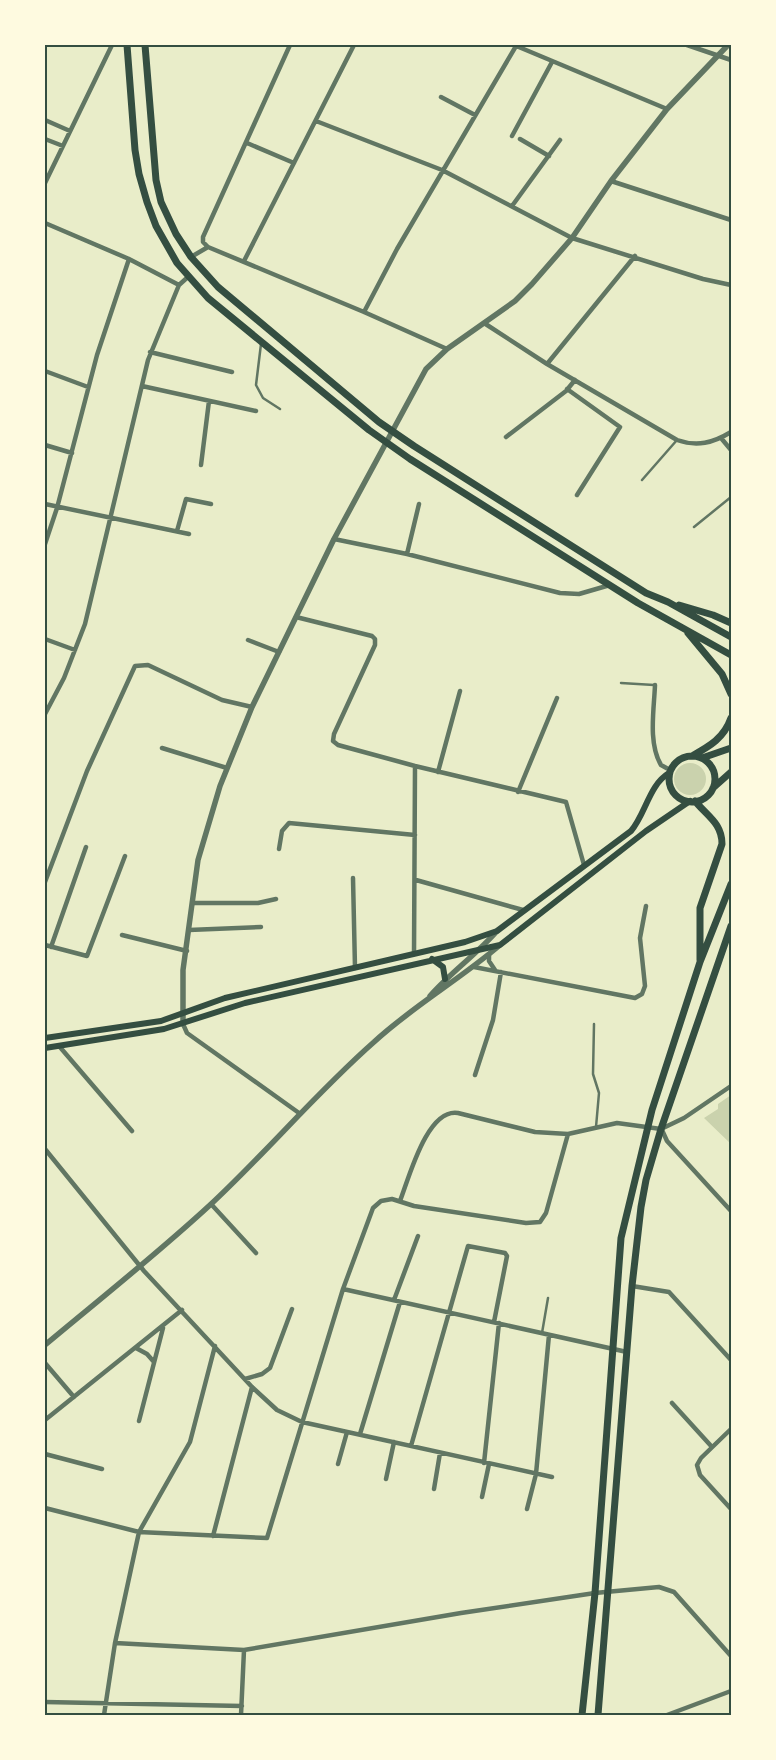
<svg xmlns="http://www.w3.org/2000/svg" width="776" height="1760" font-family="'Roboto Serif',serif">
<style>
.green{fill:#cad2ad}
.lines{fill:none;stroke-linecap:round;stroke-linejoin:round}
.service{stroke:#617663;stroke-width:2.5}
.minor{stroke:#617663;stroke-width:4.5}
.tertiary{stroke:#617663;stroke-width:5.5}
.secondary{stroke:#344e41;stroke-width:6}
.primary{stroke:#344e41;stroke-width:7}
.neatline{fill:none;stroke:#344e41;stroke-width:2}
</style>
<rect width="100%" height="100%" fill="#e9edc9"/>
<path class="green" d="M674 779a16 16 0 1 1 32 0a16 16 0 1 1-32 0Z
M731 1095V1144L704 1118 718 1109V1104Z"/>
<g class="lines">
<path class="service" d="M261 344 256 385 263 398 280 409
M642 480 677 440
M694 527 731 497
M621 683 654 685
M594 1024 593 1074 599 1093 596 1127
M542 1333 548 1298"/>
<path class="minor" d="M290 45 203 237V242L208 247 364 312 447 349
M514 45 667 109
M687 45 731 60
M441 97 475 115
M45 120 70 131
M316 121 442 170 572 238 703 279 731 285
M512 136 552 62
M45 139 63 146
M520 139 549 156
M247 143 294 163
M611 181 731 220
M45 183 112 45
M512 206 560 140
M45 223 129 259 179 285
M191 257 208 247
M244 261 354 45
M364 312 397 249 516 46
M484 323 547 364 677 440C697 447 713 443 731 432
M150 352 232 372
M547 364 635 256
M45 371 88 387
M142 386 256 411
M567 389 620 427 577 495
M506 437 566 391 575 380
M721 438 731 450
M45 445 72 453
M201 465 209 401
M45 504 189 534
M177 531 186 499 211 504
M334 539 407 554 560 593 579 594 610 585
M45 544 57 508 97 355 129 259
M407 554 419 504
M296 617 372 636 375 639V645L334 734 333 741 338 745 415 766 566 802 584 865
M45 639 75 650
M248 640 279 652
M655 685C654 710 648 743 661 765L670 770
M45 714 64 678 85 624 148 360 179 285 189 276
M162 748 227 768
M438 772 460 691
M518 792 557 698
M279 849 282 831 289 823 415 835
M353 878 355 968
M416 880 523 910
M45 882 87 771 135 666 148 665 222 700 252 707
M193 903H258L276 899
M189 930 261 927
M122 935 187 951
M45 945 87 956 125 856
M51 947 86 847
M414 954 415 766
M489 955V961L495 970
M474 967 635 998 642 994 645 986 640 938 646 906
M183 1024 187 1033 299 1113
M59 1046 132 1131
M475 1075 493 1020 501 972
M661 1129 684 1118 731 1086
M662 1130 667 1141 731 1211
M45 1149 144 1271 252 1387 277 1410 302 1422 552 1477
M400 1201C409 1178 427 1108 458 1113L535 1132 568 1134 617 1123 661 1129
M211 1204 256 1253
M632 1286 669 1292 731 1360
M343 1289 627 1352
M394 1300 418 1236
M136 1348 147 1354 154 1362
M45 1363 74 1397
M245 1379 262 1374 270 1368 292 1309
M672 1403 712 1447
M45 1420 182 1310
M139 1421 163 1328
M731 1429 701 1458 697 1465 700 1475 731 1509
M360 1434 400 1302
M411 1446 468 1246 505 1253 507 1256 494 1322
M45 1454 102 1469
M484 1463 499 1323
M338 1464 347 1432
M386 1479 394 1442
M434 1489 440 1453
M482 1497 489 1464
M45 1508 139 1532 267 1538 343 1289 373 1208 381 1201 392 1199 414 1206 526 1223 540 1222 546 1213 568 1134
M527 1509 536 1474 549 1335
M213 1536 252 1387
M115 1643 244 1650 461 1613 595 1593 659 1587 674 1592 731 1656
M45 1702 242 1706
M104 1715 115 1643 139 1532 190 1442 215 1346
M241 1715 244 1650
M667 1715 731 1691"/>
<path class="tertiary" d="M430 996C451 972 476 955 497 931
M183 1024V970L198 860 220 786 252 707 334 539 426 369 447 349 515 301 532 284 572 238 611 181 667 109 728 45
M45 1345C100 1299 157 1254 210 1205 266 1153 316 1093 374 1042 413 1006 459 980 500 945"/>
<path class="secondary" d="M432 959 443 967 445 979
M45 1038 161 1021 225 998 465 942 497 931 631 831C646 813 649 785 669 773
M45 1048 164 1029 245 1003 500 945 646 831 690 801"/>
<path class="primary" d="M127 45 135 150 139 174 147 202 156 226 177 263 208 298 369 430 410 459 638 603 731 655
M145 45 156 180 161 202 176 234 191 257 218 287 379 422 414 446 646 593 668 602 731 637
M679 605 713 615 731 623
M688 633 722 674 731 694
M692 756C710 746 724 738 731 718
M669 779a23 23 0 1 1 46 0a23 23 0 1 1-46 0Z
M702 758 731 748
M713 788 731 772
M695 801C707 816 722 823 722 844L700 908V960
M582 1715 595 1593 621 1238 652 1110 700 962 731 884
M598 1715 632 1286 641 1207 646 1180 661 1129 731 926"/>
</g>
<rect width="776" height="1760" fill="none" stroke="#fefae0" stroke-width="92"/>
<rect x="46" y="46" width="684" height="1668" class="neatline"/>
</svg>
